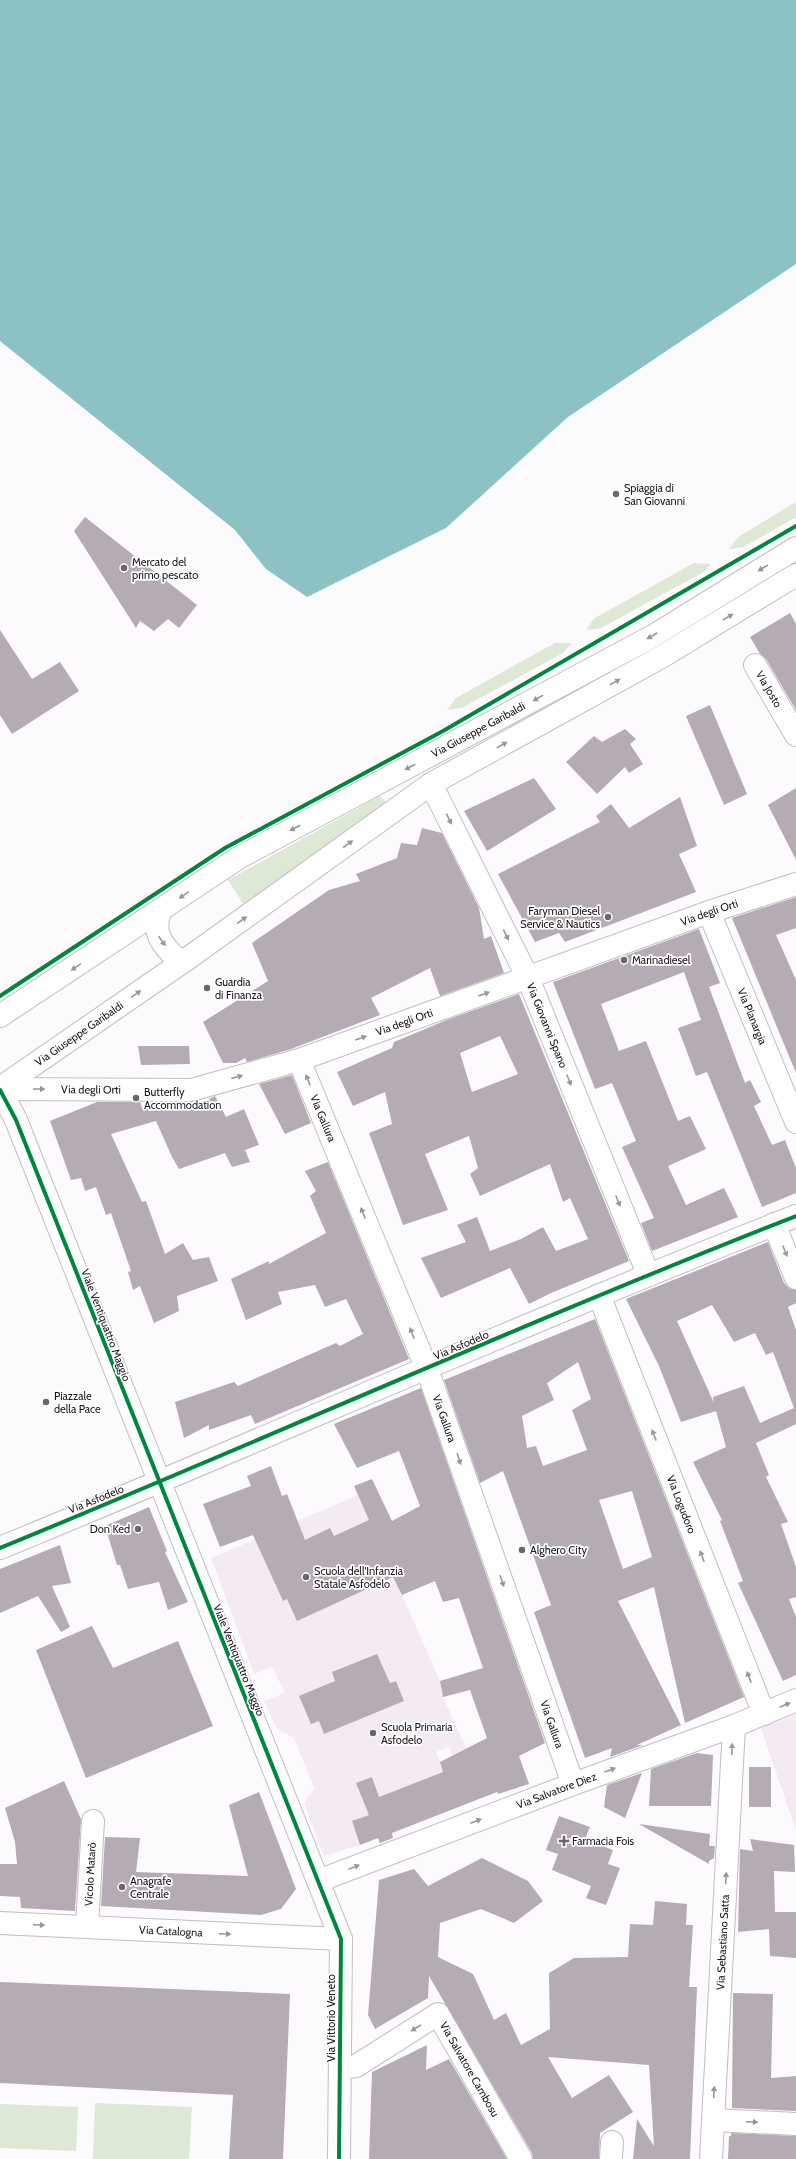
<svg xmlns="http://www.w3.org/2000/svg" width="796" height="2159" font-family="Cabin,sans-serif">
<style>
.built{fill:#f4eaf3}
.green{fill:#dde8d5}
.water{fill:#8dc2c5}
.building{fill:#b4abb4;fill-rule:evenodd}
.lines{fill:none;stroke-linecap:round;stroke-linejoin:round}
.minor-casing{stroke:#c1bdc0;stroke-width:24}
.major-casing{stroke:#c1bdc0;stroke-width:24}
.minor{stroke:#fffeff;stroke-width:22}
.major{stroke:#fffeff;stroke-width:22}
.cycleway-casing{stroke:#fff;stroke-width:6}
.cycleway{stroke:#00873e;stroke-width:4}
.oneway{fill:#989698}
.poi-dot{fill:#6a666a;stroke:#fff;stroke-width:1.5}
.labels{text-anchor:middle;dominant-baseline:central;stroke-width:3.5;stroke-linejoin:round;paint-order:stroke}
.poi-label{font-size:11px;fill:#1b161b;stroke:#fff;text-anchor:start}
.street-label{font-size:11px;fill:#1b161b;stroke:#fff}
</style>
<rect width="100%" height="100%" fill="#fdfafd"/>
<path class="built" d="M358 1495 440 1681 443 1697 472 1761 456 1767 449 1747 436 1752 443 1772 379 1797 372 1777 356 1783 364 1802 375 1813 352 1822 360 1845 324 1856 304 1803 314 1788 294 1738 277 1729 264 1701 285 1693 272 1667 254 1674 211 1558Z
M796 1713V1831L761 1728Z"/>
<path class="green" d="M796 502V517L744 547 729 549 738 537Z
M694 563 711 564 702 573 601 628 586 630 595 618Z
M555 643H572L563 653 462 708 447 710 456 698Z
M380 796 386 802 245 907 228 880Z
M95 2103 192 2107 189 2159H93Z
M0 2104 78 2107 76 2151 0 2148Z"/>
<path class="water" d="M0 0H796V264L568 417 446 528 307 597 266 569 235 530 0 341Z"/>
<path class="building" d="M85 517 197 605 179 628 168 619 154 631 140 621 136 628 74 531Z
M790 613 796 624V710L766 659 760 654 750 637Z
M0 630 32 679 60 662 79 691 12 734 0 715Z
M710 705 747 794 724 805 686 716Z
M625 729 636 739 630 744 643 764 629 773 625 767 597 794 566 762 594 736 602 742Z
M534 778 556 809 487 851 464 811Z
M796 788V860L768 805Z
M680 797 697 846 679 854 696 892 565 942 559 933 535 942 498 874 600 822 596 816 611 804 629 828Z
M422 828 442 833 479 908 484 939 491 936 504 973 440 996 430 968 371 998 380 1015 291 1049 247 1062 245 1058 236 1063H223L203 1022 268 981 252 943 329 890 360 881 356 874 397 858 401 843 417 845Z
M796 897V928L776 935 796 980V1073L732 918Z
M699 929 720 983 709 987 745 1083 750 1080 761 1102 754 1106 772 1145 785 1140 796 1168V1193L762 1207 707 1072 696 1076 678 1028 701 1020 684 972 601 1004 619 1051 646 1041 678 1121 690 1116 706 1149 668 1166 686 1205 724 1188 738 1217 652 1251 641 1223 654 1218 622 1147 636 1141 612 1083 595 1089 553 982Z
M519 994 629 1261 551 1293 529 1304 510 1268 441 1298 421 1258 466 1242 457 1225 477 1217 490 1251 521 1239 543 1227 556 1251 588 1239 570 1198 563 1202 550 1164 480 1196 470 1174 478 1168 469 1136 425 1154 448 1210 403 1225 369 1133 392 1124 385 1092 353 1106 337 1072 392 1048 394 1042 449 1019ZM500 1036 518 1074 472 1092 460 1053Z
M138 1046H189L190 1064 141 1065Z
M292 1075 311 1123 285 1134 259 1084Z
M215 1096 226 1117 244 1109 259 1145 245 1150 250 1162 232 1167 225 1153 179 1169 172 1157 156 1121 111 1134 142 1202 146 1201 165 1254 183 1243 193 1260 209 1257 218 1281 177 1296 179 1311 154 1323 140 1286 133 1290 128 1272 131 1271 111 1213 106 1215 96 1187 85 1191 81 1178 71 1180 50 1121 97 1102H140L142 1108 167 1102 197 1101V1105Z
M328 1162 409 1359 255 1424 251 1415 209 1430V1425L184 1438 175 1402 234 1382 238 1386 336 1343 340 1346 363 1334 346 1299 325 1307 315 1285 278 1292 282 1304 246 1320 231 1279 269 1261V1264L326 1233 310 1196 316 1191 305 1171Z
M768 1242 784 1283 789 1288 796 1290V1303L788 1307 796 1330V1424L756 1443 769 1475 766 1477 788 1522 781 1524 796 1567V1597L789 1599 796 1617V1675L783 1681 738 1583 743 1581 720 1521 722 1520 693 1462 726 1447 716 1411 681 1422 659 1366 626 1299ZM712 1305 734 1342 755 1333 766 1355 773 1352 794 1408 760 1423 744 1386 713 1397 714 1403 677 1321Z
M595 1319 744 1697 685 1723 654 1587 618 1601 681 1725 637 1745H643L610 1757 612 1748 585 1758 534 1612 551 1605 503 1471 480 1483 444 1380ZM578 1362 591 1399 572 1410 587 1450 543 1466 536 1446 527 1448 522 1416 554 1400 547 1383ZM632 1491 652 1557 623 1569 599 1500Z
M421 1388 545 1743 519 1756 529 1784 498 1794 497 1792 392 1833 393 1838 380 1843 378 1838 360 1845 352 1821 369 1815 356 1783 372 1777 379 1797 443 1772 440 1762 487 1738 470 1690 443 1697 440 1681 483 1668 459 1598 443 1602 435 1581 402 1595 393 1577 297 1621 287 1599 283 1601 253 1535 220 1547 203 1504 251 1486 247 1476 271 1466 282 1496 287 1494 305 1540 330 1528 334 1536 369 1520 354 1486 372 1479 392 1521 420 1506 399 1451 357 1468 334 1424Z
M149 1507 167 1551 165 1552 188 1602 168 1610 159 1582 128 1589 120 1565H117L105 1526Z
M60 1545 71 1583 52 1586 70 1627 61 1632 38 1596 0 1613V1569Z
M92 1626 113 1668 178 1641 213 1726 86 1778 36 1650Z
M377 1654 390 1683 396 1681 404 1701 324 1734 319 1721 311 1724 299 1696 335 1681 332 1672Z
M697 1753 713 1755 711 1806H649L651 1769Z
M749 1767H771V1807H749Z
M642 1773 625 1818 604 1807 607 1785Z
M64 1781 81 1819 75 1911 21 1908 20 1897 0 1896V1864H17L15 1842 5 1808Z
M259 1792 296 1889 281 1909 261 1915 101 1906 105 1837 140 1838 136 1872 248 1876 229 1805Z
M559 1816 590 1827 585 1839 613 1850 608 1864 620 1868 606 1905 586 1898 591 1886 552 1870 558 1854 546 1850Z
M639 1824 710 1834 709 1846H715L714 1858 709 1861V1864Z
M750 1839 794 1845 795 1872 774 1871 775 1912H796V1958L770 1956 769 1929 738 1932 740 1849 753 1851Z
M482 1858 528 1881 543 1901 514 1923 481 1909 440 1923 438 1957 473 1974 494 2020 506 2013 521 2045 550 2029 549 1973 574 1958 628 1957 630 1924 653 1925 655 1901 687 1904 686 1925H693L689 1987H697L690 2159H633L637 2119 654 2146 649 2065 548 2057 572 2098 609 2075 633 2112 600 2133 599 2159H533L532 2153 429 1976 428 1998 375 2029 368 2015 379 1880 414 1869 428 1886Z
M0 1982 290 1994 283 2159H229L233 2095 0 2083Z
M733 1993 773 1994 771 2078 796 2076V2111L732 2108Z
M427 2045 426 2070 449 2059 507 2159H369L372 2072Z
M731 2133 796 2136V2159H728L729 2136H731Z"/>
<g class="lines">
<g class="minor-casing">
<g id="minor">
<path id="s1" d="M755 665 796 735"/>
<path id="s2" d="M431 784 528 978 648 1274"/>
<path id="s3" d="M709 912 796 1122"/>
<path id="s4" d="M299 1060 427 1369 573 1784"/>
<path id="s5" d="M0 1089 191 1090 299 1060 709 912 796 884"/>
<path d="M0 1090 16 1120 341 1939 339 2159"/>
<path d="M774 1224 796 1278"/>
<path id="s6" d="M599 1295 764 1714"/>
<path d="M0 1548C266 1439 528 1321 796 1216"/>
<path id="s7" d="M318 1881 573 1784 734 1726 796 1700"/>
<path id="s8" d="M0 1923 341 1939"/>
<path id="s9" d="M87 1927 93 1821"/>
<path id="s10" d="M340 2069 356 2066 438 2014 521 2159"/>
<path d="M713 2120 796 2124"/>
<path d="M611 2159 612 2142"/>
<path id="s11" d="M711 2159 734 1726"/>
</g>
</g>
<g class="major-casing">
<g id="major">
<path d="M161 910C151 932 162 945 178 960L187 959"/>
<path id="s12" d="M0 1016 240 857 653 636 796 548"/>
<path id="s13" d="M0 1088 187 959 431 784 663 656 796 575"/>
</g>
</g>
<use href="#minor" class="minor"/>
<use href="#major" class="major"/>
<g class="cycleway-casing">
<path id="cycleway" d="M0 996 225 848 443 731 796 526
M0 1090 16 1120 341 1939 339 2159
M0 1548C266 1439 528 1321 796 1216"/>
</g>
<use href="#cycleway" class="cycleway"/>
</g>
<defs><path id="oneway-solid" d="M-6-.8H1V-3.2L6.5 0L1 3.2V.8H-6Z"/></defs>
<g class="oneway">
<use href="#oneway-solid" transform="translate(763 568) rotate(148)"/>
<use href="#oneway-solid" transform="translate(728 617) rotate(-31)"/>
<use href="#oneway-solid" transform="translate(652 636) rotate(150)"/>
<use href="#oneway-solid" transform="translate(615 682) rotate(-29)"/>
<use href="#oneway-solid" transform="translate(538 698) rotate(151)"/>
<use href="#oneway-solid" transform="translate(502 745) rotate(-29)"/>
<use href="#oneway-solid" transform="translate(410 767) rotate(152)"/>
<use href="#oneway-solid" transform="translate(449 819) rotate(64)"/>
<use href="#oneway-solid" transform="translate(295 828) rotate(152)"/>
<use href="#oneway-solid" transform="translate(348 844) rotate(-36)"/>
<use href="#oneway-solid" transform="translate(184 895) rotate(146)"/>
<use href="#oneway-solid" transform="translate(242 920) rotate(-36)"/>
<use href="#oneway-solid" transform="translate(506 935) rotate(64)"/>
<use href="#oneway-solid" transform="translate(162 941) rotate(54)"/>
<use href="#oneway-solid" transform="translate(76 967) rotate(146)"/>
<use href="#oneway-solid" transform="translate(136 994) rotate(-35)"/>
<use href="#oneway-solid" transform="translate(484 994) rotate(-20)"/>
<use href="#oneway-solid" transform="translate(361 1038) rotate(-20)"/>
<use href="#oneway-solid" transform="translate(237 1077) rotate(-15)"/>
<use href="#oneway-solid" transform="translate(308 1080) rotate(-112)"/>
<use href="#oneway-solid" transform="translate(569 1080) rotate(68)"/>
<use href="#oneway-solid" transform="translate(39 1089)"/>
<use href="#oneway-solid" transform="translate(618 1201) rotate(68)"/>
<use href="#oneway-solid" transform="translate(363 1213) rotate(-112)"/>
<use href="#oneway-solid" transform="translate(785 1251) rotate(68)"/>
<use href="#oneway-solid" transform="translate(412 1333) rotate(-111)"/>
<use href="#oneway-solid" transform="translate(654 1435) rotate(-111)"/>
<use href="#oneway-solid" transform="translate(459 1459) rotate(71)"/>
<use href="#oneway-solid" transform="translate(702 1556) rotate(-111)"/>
<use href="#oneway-solid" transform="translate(502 1581) rotate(71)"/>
<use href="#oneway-solid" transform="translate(749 1677) rotate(-111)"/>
<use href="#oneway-solid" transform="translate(785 1705) rotate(-23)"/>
<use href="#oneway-solid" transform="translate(732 1749) rotate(-87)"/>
<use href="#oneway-solid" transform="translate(610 1770) rotate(-20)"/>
<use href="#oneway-solid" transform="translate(476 1821) rotate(-21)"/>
<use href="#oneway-solid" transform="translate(354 1867) rotate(-21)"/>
<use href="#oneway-solid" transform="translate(726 1878) rotate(-87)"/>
<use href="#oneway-solid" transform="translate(39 1925) rotate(3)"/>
<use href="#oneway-solid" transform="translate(225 1934) rotate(3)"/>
<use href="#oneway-solid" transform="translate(416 2028) rotate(148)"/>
<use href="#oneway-solid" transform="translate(714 2092) rotate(-87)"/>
<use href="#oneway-solid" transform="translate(752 2122) rotate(3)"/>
</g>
<g class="poi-dot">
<circle cx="616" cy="494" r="4"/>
<circle cx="124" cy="568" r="4"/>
<circle cx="608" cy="917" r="4"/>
<circle cx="624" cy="960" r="4"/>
<circle cx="207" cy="988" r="4"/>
<circle cx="136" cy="1098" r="4"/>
<circle cx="46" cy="1402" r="4"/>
<circle cx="138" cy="1529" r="4"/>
<circle cx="522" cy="1550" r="4"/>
<circle cx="306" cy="1577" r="4"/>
<circle cx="373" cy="1733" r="4"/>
<path d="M562 1835h4v4h4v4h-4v4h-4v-4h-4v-4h4z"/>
<circle cx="122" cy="1887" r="4"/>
</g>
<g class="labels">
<g class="poi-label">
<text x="624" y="488">Spiaggia di<tspan x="624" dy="13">San Giovanni</tspan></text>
<text x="132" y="562">Mercato del<tspan x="132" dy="13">primo pescato</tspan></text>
<text x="600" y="911" text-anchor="end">Faryman Diesel<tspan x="600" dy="13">Service &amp; Nautics</tspan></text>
<text x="632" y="960">Marinadiesel</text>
<text x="215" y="982">Guardia<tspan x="215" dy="13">di Finanza</tspan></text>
<text x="144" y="1092">Butterfly<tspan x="144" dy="13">Accommodation</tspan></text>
<text x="54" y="1396">Piazzale<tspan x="54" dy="13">della Pace</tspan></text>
<text x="130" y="1529" text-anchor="end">Don Ked</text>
<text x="530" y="1550">Alghero City</text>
<text x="314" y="1571">Scuola dell'Infanzia<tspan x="314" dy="13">Statale Asfodelo</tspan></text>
<text x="381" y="1727">Scuola Primaria<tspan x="381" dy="13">Asfodelo</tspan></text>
<text x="572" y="1841">Farmacia Fois</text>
<text x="130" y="1881">Anagrafe<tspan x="130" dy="13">Centrale</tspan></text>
</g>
<g class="street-label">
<text stroke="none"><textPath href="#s1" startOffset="28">Via Josto</textPath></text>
<text stroke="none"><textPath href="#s12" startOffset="558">Via Giuseppe Garibaldi</textPath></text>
<text stroke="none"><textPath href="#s5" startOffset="739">Via degli Orti</textPath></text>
<text stroke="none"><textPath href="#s3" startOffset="113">Via Planargia</textPath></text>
<text stroke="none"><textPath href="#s5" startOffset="415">Via degli Orti</textPath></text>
<text stroke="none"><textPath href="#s2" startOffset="268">Via Giovanni Spano</textPath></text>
<text stroke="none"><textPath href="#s13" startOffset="96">Via Giuseppe Garibaldi</textPath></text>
<text stroke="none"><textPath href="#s5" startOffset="91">Via degli Orti</textPath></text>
<text stroke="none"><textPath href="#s4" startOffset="63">Via Gallura</textPath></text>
<text transform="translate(106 1325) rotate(69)">Viale Ventiquattro Maggio</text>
<text transform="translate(461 1345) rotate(-23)">Via Asfodelo</text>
<text stroke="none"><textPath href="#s4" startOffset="387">Via Gallura</textPath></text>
<text transform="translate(96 1499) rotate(-22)">Via Asfodelo</text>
<text stroke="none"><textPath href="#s6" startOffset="225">Via Logudoro</textPath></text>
<text transform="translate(239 1660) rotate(68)">Viale Ventiquattro Maggio</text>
<text stroke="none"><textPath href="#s4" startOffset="711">Via Gallura</textPath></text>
<text stroke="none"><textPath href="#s7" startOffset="255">Via Salvatore Diez</textPath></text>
<text stroke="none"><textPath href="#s9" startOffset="53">Vicolo Matarò</textPath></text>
<text stroke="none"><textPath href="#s8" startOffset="171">Via Catalogna</textPath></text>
<text stroke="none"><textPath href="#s11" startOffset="217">Via Sebastiano Satta</textPath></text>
<text transform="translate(331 2018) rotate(-90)">Via Vittorio Veneto</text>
<text stroke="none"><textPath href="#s10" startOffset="177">Via Salvatore Cambosu</textPath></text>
</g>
</g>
</svg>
